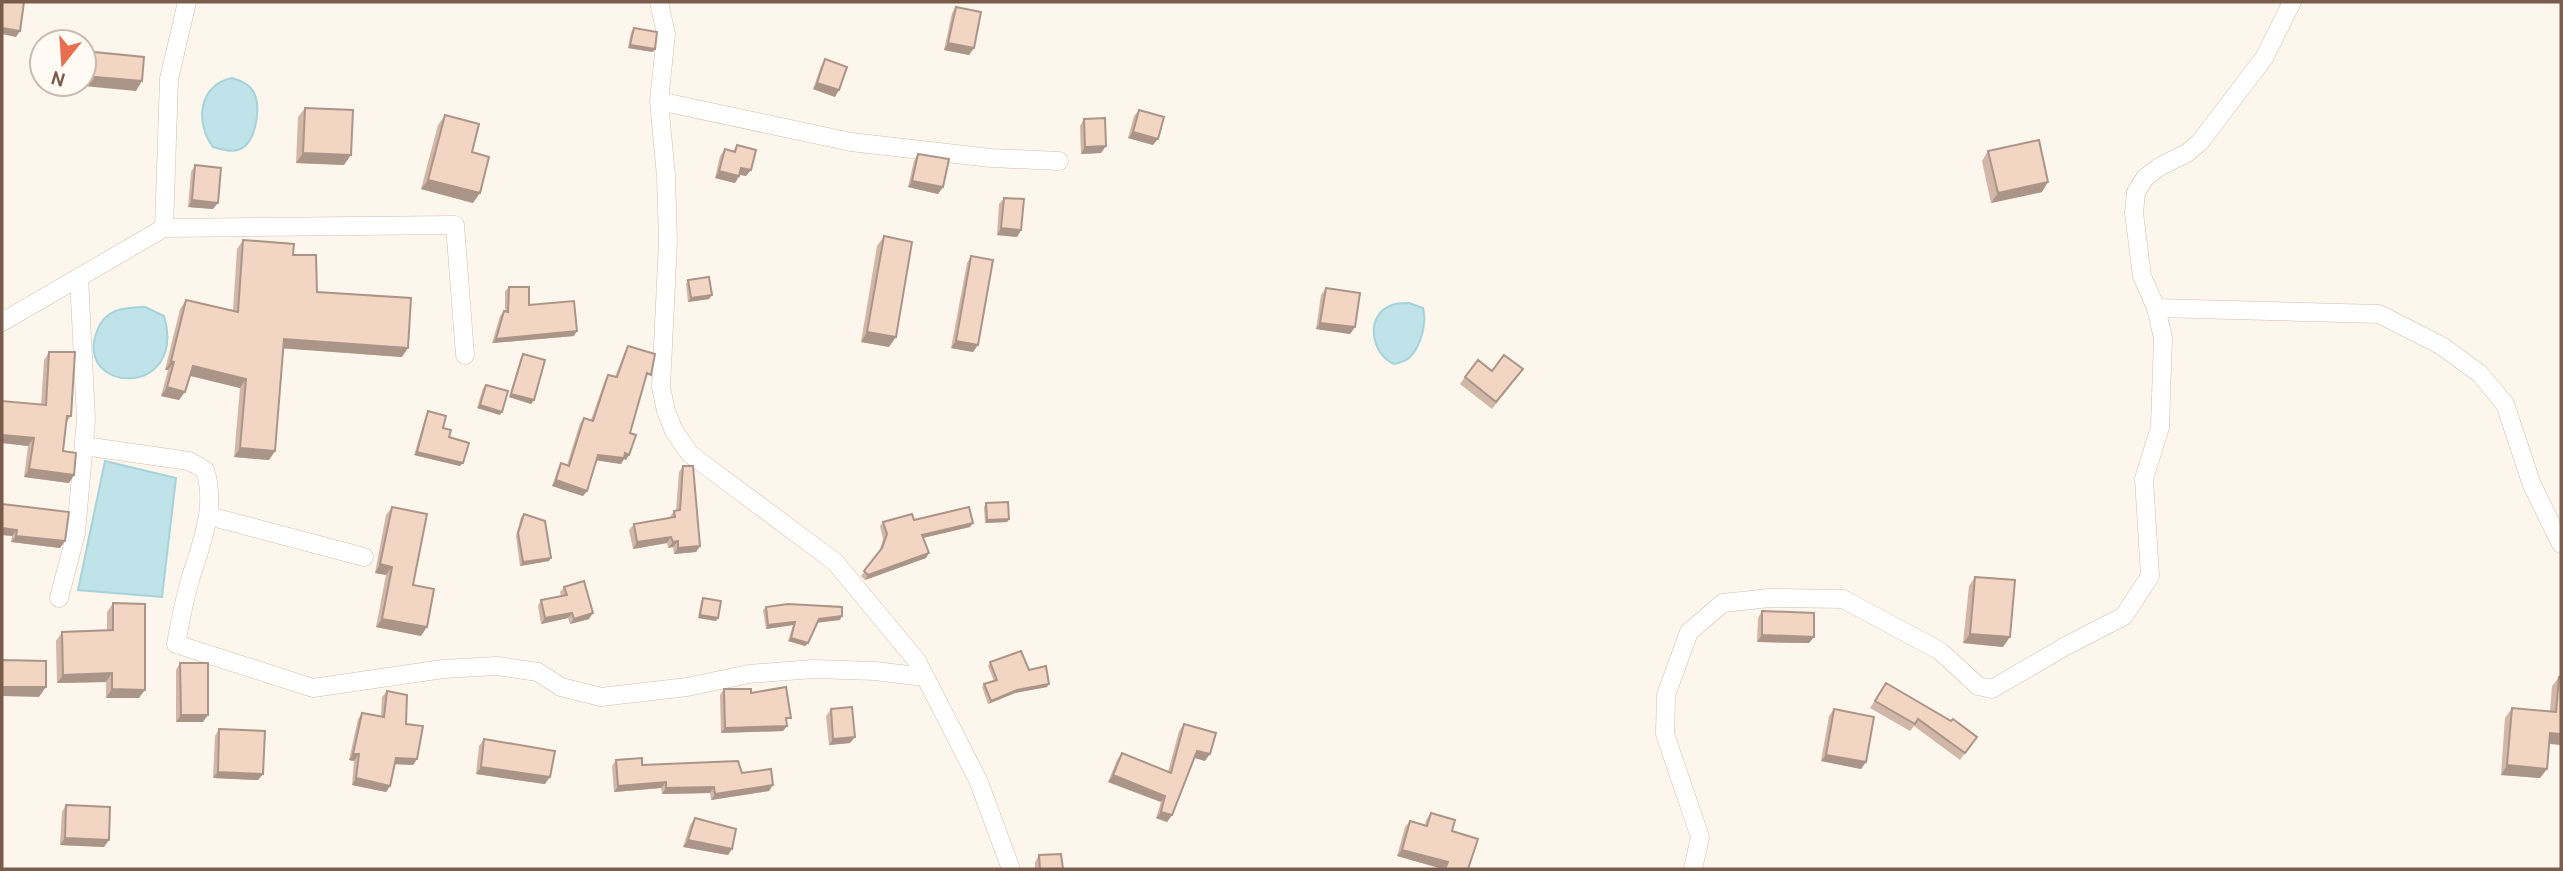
<svg xmlns="http://www.w3.org/2000/svg" width="2563" height="871" font-family="Cabin,sans-serif">
<style>
.water{fill:#bfe3e8;stroke:#a5d3da;stroke-width:2}
.lines{fill:none;stroke-linecap:round;stroke-linejoin:round}
.minor-casing{stroke:#d1beb0;stroke-width:19}
.minor{stroke:#fff;stroke-width:18}
.wall{fill:#d1b7a8}
.shaded-wall{fill:#aa9588}
.building{fill:#f3d5c3;stroke:#aa9588;stroke-width:2}
</style>
<rect width="100%" height="100%" fill="#fdf6ec"/>
<path class="water" d="M232 78C241 81 250 84 254 93 261 106 256 137 245 146 236 154 223 150 213 147 195 123 198 85 232 78Z
M1409 303 1423 308C1427 323 1421 346 1410 357 1406 361 1399 363 1394 364 1371 354 1364 315 1392 305 1396 303 1404 303 1409 303Z
M145 307 164 316C188 399 73 394 97 331 105 308 124 308 145 307Z
M105 461 176 478 162 597 78 590Z"/>
<g class="lines">
<g class="minor-casing">
<path id="minor" d="M659 2 666 34 659 101 666 176 668 241 661 387 666 411 674 431 690 454 835 562 917 661 978 780 1011 869
M659 101 851 142 991 158 1059 161
M164 228 455 225 465 355
M2156 308 2379 314 2442 346 2480 374 2505 404 2532 485 2561 544
M2 322 164 228 169 79 187 2
M84 446 189 461 205 470C217 508 201 544 190 580 184 601 180 622 176 644L313 688 443 669 497 666 538 672 561 687 601 697 687 687 749 674 813 669 875 671 925 677
M209 516 364 557
M59 598 76 533 86 419 79 277
M1693 869 1700 837 1665 734 1666 695 1689 632 1723 603 1770 598 1843 599 1940 651 1978 686 1992 689 2064 647 2124 616 2150 576 2144 479 2160 427 2163 338 2156 308 2142 276 2134 213 2136 192 2145 178 2159 167 2187 153 2200 142 2264 58 2292 2"/>
</g>
<use href="#minor" class="minor"/>
</g>
<path class="wall" d="M956 7 974 48 969 55 944 50 952 13Z
M634 28 653 52 628 48 631 32Z
M825 59 835 97 813 89 821 66Z
M305 108 344 165 296 163 298 117Z
M1139 110 1153 145 1128 138 1134 116Z
M445 115 472 152 473 203 421 189 438 125Z
M1084 119 1106 146 1101 153 1081 154 1080 126Z
M737 145 751 170 746 176 740 175 735 183 715 178 720 156 725 149 733 151Z
M1988 151 2042 192 1991 203 1982 161Z
M918 154 943 187 938 194 908 187 914 161Z
M195 165 213 209 188 207 191 172Z
M1004 198 1021 230 1017 237 997 235 999 204Z
M884 236 889 347 861 342 877 246Z
M243 240 293 255 317 292 402 357 283 348 275 451 269 460 234 457 240 388 190 376 179 400 161 396 168 370H165L180 309 186 300 233 310 237 249Z
M971 256 978 345 973 352 951 348 967 263Z
M688 280 712 295 709 299 688 302 686 284Z
M509 287 529 305 574 336 492 343 500 316 504 311H505V291Z
M1326 288 1355 327 1350 334 1316 329 1321 295Z
M628 346 647 380 646 379 630 433 626 460 624 459 621 464 596 460 587 491 583 496 552 486 558 468 561 463 567 465 580 423 584 418 591 420 605 380 608 375 615 377 625 351Z
M49 352 71 416 66 423 63 451 74 475 69 483 24 477 28 446 2 443V401L41 405 44 360Z
M523 354 534 400 531 404 509 397 521 357Z
M1492 371 1518 376 1492 409 1460 384 1465 377Z
M486 385 500 415 477 408 483 388Z
M428 411 443 428 449 437 460 466 414 455 426 415Z
M683 466 700 546 696 552 674 554 673 547 668 548 667 543 633 549 629 530 634 524 670 517 674 511H676L679 472Z
M986 503 1009 519 1007 522 985 523 984 507Z
M2 504 65 541 60 548 11 542 12 536 2 535Z
M392 507 413 585 421 636 376 627 386 575 375 573 386 515Z
M524 514 549 561 520 566 516 536 521 517Z
M914 520 973 523 970 527 923 538 926 558 865 580 861 576 879 552 883 539 880 526 883 522Z
M1975 577 2003 647 1963 643 1969 586Z
M564 587 589 619 570 624 568 618 541 624 538 606 541 600 561 596 560 592Z
M703 598 718 618 716 621 698 618 701 601Z
M113 603 139 698H106V682L57 683 56 641 62 632 107 631V612Z
M766 607 840 620 817 622 805 646 788 641 793 625 766 629 763 610Z
M1762 611 1814 637 1809 643 1757 642 1758 618Z
M990 662 1029 670 1047 687 1015 693 988 704 982 687 984 684 994 681 988 666Z
M180 663 203 722H176V670Z
M2559 677 2561 745 2549 744 2547 769 2540 778 2501 775 2505 718 2512 708 2550 711 2552 686Z
M1886 683 1977 737 1960 760 1914 726 1910 731 1870 708Z
M724 689 751 693 788 723H786L787 726 783 731 721 733 720 695Z
M387 691 406 724 417 759 413 765 395 764 390 786 386 792 352 785 354 761 349 760 358 719 362 713 381 716 382 697Z
M831 709 850 743 829 745 826 716Z
M1834 709 1866 762 1861 769 1821 761 1829 716Z
M1184 724 1205 761 1194 758 1172 815 1167 822 1156 818 1161 802 1108 782 1117 760 1122 753 1168 772 1179 731Z
M219 729 263 774 258 780 213 778 215 736Z
M484 739 545 784 476 774 479 746Z
M616 760 642 765 742 773 769 791 711 800 710 793 662 794 661 788 614 792 612 766Z
M66 805 104 847 60 845 62 812Z
M1431 813 1452 831 1468 869H1443L1397 856 1405 827 1410 821 1425 825 1426 820Z
M695 818 732 849 728 855 683 847 690 825Z
M1039 855 1063 869H1035V862Z"/>
<path class="shaded-wall" d="M2 28 20 31 16 37 2 34Z
M948 43 974 48 969 55 944 50Z
M630 45 655 49 653 52 628 48Z
M84 76 142 81 136 91 62 84H84Z
M817 83 839 90 835 97 813 89Z
M1133 132 1158 139 1153 145 1128 138Z
M1106 146 1101 153 1081 154 1085 147Z
M303 153 351 155 344 165 296 163Z
M741 168 751 170 746 176 737 174Z
M719 171 739 176 735 183 715 178Z
M428 180 480 193 473 203 421 189Z
M912 181 943 187 938 194 908 187Z
M2048 182 2042 192 1991 203 1998 193Z
M192 200 218 203 213 209 188 207Z
M1001 228 1021 230 1017 237 997 235Z
M712 295 709 299 688 302 691 298Z
M1320 323 1355 327 1350 334 1316 329Z
M577 331 574 336 492 343 496 339Z
M867 332 896 337 889 347 861 342Z
M284 339 408 348 402 357 278 348Z
M956 341 978 345 973 352 951 348Z
M171 361 174 362 168 370H165Z
M193 366 246 379 240 388 187 375Z
M167 387 185 392 179 400 161 396Z
M511 394 534 400 531 404 509 397Z
M480 405 502 412 500 415 477 408Z
M2 435 34 438 28 446 2 443Z
M240 448 275 451 269 460 234 457Z
M417 452 463 463 460 466 414 455Z
M625 453 629 455 626 460 624 459 621 464 594 460 598 455Z
M29 469 74 475 69 483 24 477Z
M556 480 587 491 583 496 552 486Z
M1009 519 1007 522 985 523 987 520Z
M973 523 970 527 918 539 922 535Z
M2 528 17 530 12 536 2 535Z
M16 536 65 541 60 548 11 542Z
M671 537 667 543 633 549 637 542Z
M678 541 673 547 668 548 673 542Z
M700 546 696 552 674 554 678 548Z
M929 553 926 558 865 580 868 575Z
M551 558 549 561 520 566 523 562Z
M380 564 392 567 386 575 375 573Z
M572 613 568 618 541 624 545 618Z
M593 613 589 619 570 624 574 619Z
M700 615 718 618 716 621 698 618Z
M842 616 840 620 816 623 819 619Z
M382 619 427 627 421 636 376 627Z
M795 622 793 625 766 629 768 625Z
M1970 634 2010 637 2003 647 1963 643Z
M1762 635 1814 637 1809 643 1757 642Z
M791 638 808 643 805 646 788 641Z
M112 673 106 682 57 683 63 675Z
M1049 684 1047 687 1015 693 988 704 991 701 1017 690Z
M2 687H46L39 697 2 696Z
M112 689 145 690 139 698H106Z
M181 715H208L203 722H176Z
M787 726 783 731 721 733 725 728Z
M2550 733 2561 734V745L2544 743Z
M855 737 850 743 829 745 833 739Z
M1197 751 1210 754 1205 761 1192 757Z
M353 754H359L354 761 349 760Z
M1826 755 1866 762 1861 769 1821 761Z
M396 758 417 759 413 765 392 764Z
M2507 765 2547 769 2540 778 2501 775Z
M481 767 550 777 545 784 476 774Z
M218 772 263 774 258 780 213 778Z
M1113 775 1165 796 1161 802 1108 782Z
M356 778 390 786 386 792 352 785Z
M666 782 661 788 614 792 618 786Z
M773 785 769 791 711 800 715 794Z
M714 787 710 793 662 794 666 788Z
M1161 812 1172 815 1167 822 1156 818Z
M65 838 109 840 104 847 60 845Z
M688 840 732 849 728 855 683 847Z
M1402 850 1448 862 1443 869 1397 856Z"/>
<path class="building" d="M2 2H24L20 31 2 28Z
M956 7 981 12 974 48 948 43Z
M634 28 657 32 655 49 630 45Z
M84 51 144 57 142 81 84 76Z
M825 59 847 67 839 90 817 83Z
M305 108 353 110 351 155 303 153Z
M1139 110 1164 117 1158 139 1133 132Z
M445 115 479 124 472 152 489 157 480 193 428 180Z
M1105 118 1106 146 1085 147 1084 119Z
M2039 140 2048 182 1998 193 1988 151Z
M737 145 756 150 751 170 741 168 739 176 719 171 725 149 735 152Z
M918 154 949 159 943 187 912 181Z
M195 165 221 168 218 203 192 200Z
M1004 198 1024 199 1021 230 1001 228Z
M884 236 912 242 896 337 867 332Z
M243 240 294 244 293 255H316L317 292 411 298 408 348 284 339 275 451 240 448 246 379 193 366 185 392 167 387 174 362 171 361 186 300 238 312Z
M971 256 993 260 978 345 956 341Z
M709 277 712 295 691 298 688 280Z
M509 287H529V305L574 301 577 331 496 339 504 311 508 312Z
M1326 288 1360 293 1355 327 1320 323Z
M628 346 655 354 651 375 647 373 630 433 636 435 629 455 625 453 624 458 598 455 587 491 556 480 561 463 569 466 584 418 593 421 608 375 617 377Z
M49 352H75L71 416H67L63 451 76 453 74 475 29 469 34 438 2 435V401L46 405Z
M523 354 545 360 534 400 511 394Z
M1504 355 1523 369 1496 402 1465 377 1478 360 1492 371Z
M486 385 508 391 502 412 480 405Z
M428 411 446 416 443 428 451 430 449 437 469 443 463 463 417 452Z
M683 466H693L700 546 678 548V541L673 542 671 537 637 542 634 524 675 517 674 511 680 510Z
M1008 502 1009 519 987 520 986 503Z
M2 504 69 512 65 541 16 536 17 530 2 528Z
M392 507 427 514 413 585 434 589 427 627 382 619 392 567 380 564Z
M969 507 973 523 922 535 929 553 868 575 864 571 882 548 887 534 883 522 912 514 914 520Z
M524 514 545 521 551 558 523 562 518 533Z
M1975 577 2015 580 2010 637 1970 634Z
M584 581 593 613 574 619 572 613 545 618 541 600 567 595 564 587Z
M703 598 721 601 718 618 700 615Z
M113 603 145 604V690L112 689V673L63 675 62 632 113 630Z
M788 604 842 607V616L819 619 808 643 791 638 795 622 768 625 766 607Z
M1762 611 1814 613V637L1762 635Z
M1021 651 1029 670 1046 666 1049 684 1017 690 991 701 984 684 997 680 990 662Z
M2 660 46 661V687H2Z
M180 663H208V715H181Z
M2559 677H2561V734L2550 733 2547 769 2507 765 2512 708 2556 712Z
M1886 683 1951 721 1953 719 1977 737 1965 753 1918 719 1915 724 1875 701Z
M786 687 791 718H786L787 726 725 728 724 689H751V693Z
M387 691 407 695 406 724 423 726 417 759 396 758 390 786 356 778 359 754H353L362 713 384 717Z
M852 707 855 737 833 739 831 709Z
M1834 709 1874 717 1866 762 1826 755Z
M1184 724 1216 733 1210 754 1197 751 1172 815 1161 812 1165 796 1113 775 1122 753 1171 773Z
M219 729 265 731 263 774 218 772Z
M484 739 555 751 550 777 481 767Z
M642 758V765L738 761 742 773 771 769 773 785 715 794 714 787 666 788V782L618 786 616 760Z
M66 805 110 807 109 840 65 838Z
M1431 813 1455 820 1452 831 1478 839 1468 869H1445L1448 862 1402 850 1410 821 1427 826Z
M695 818 736 829 732 849 688 840Z
M1061 854 1063 869H1040L1039 855Z"/>
<rect width="2563" height="871" fill="none" stroke="#7a5c4d" stroke-width="7"/>
<g transform="translate(63 63) rotate(197)"><circle r="33" fill="#fffaf3" stroke="#cabbb1" stroke-width="2"/>
<path d="M0-5L12 26L0 18L-12 26Z" fill="#e76f51"/>
<text y="-10" font-size="19" font-weight="bold" text-anchor="middle" fill="#7a5c4d">N</text>
</g>
</svg>
